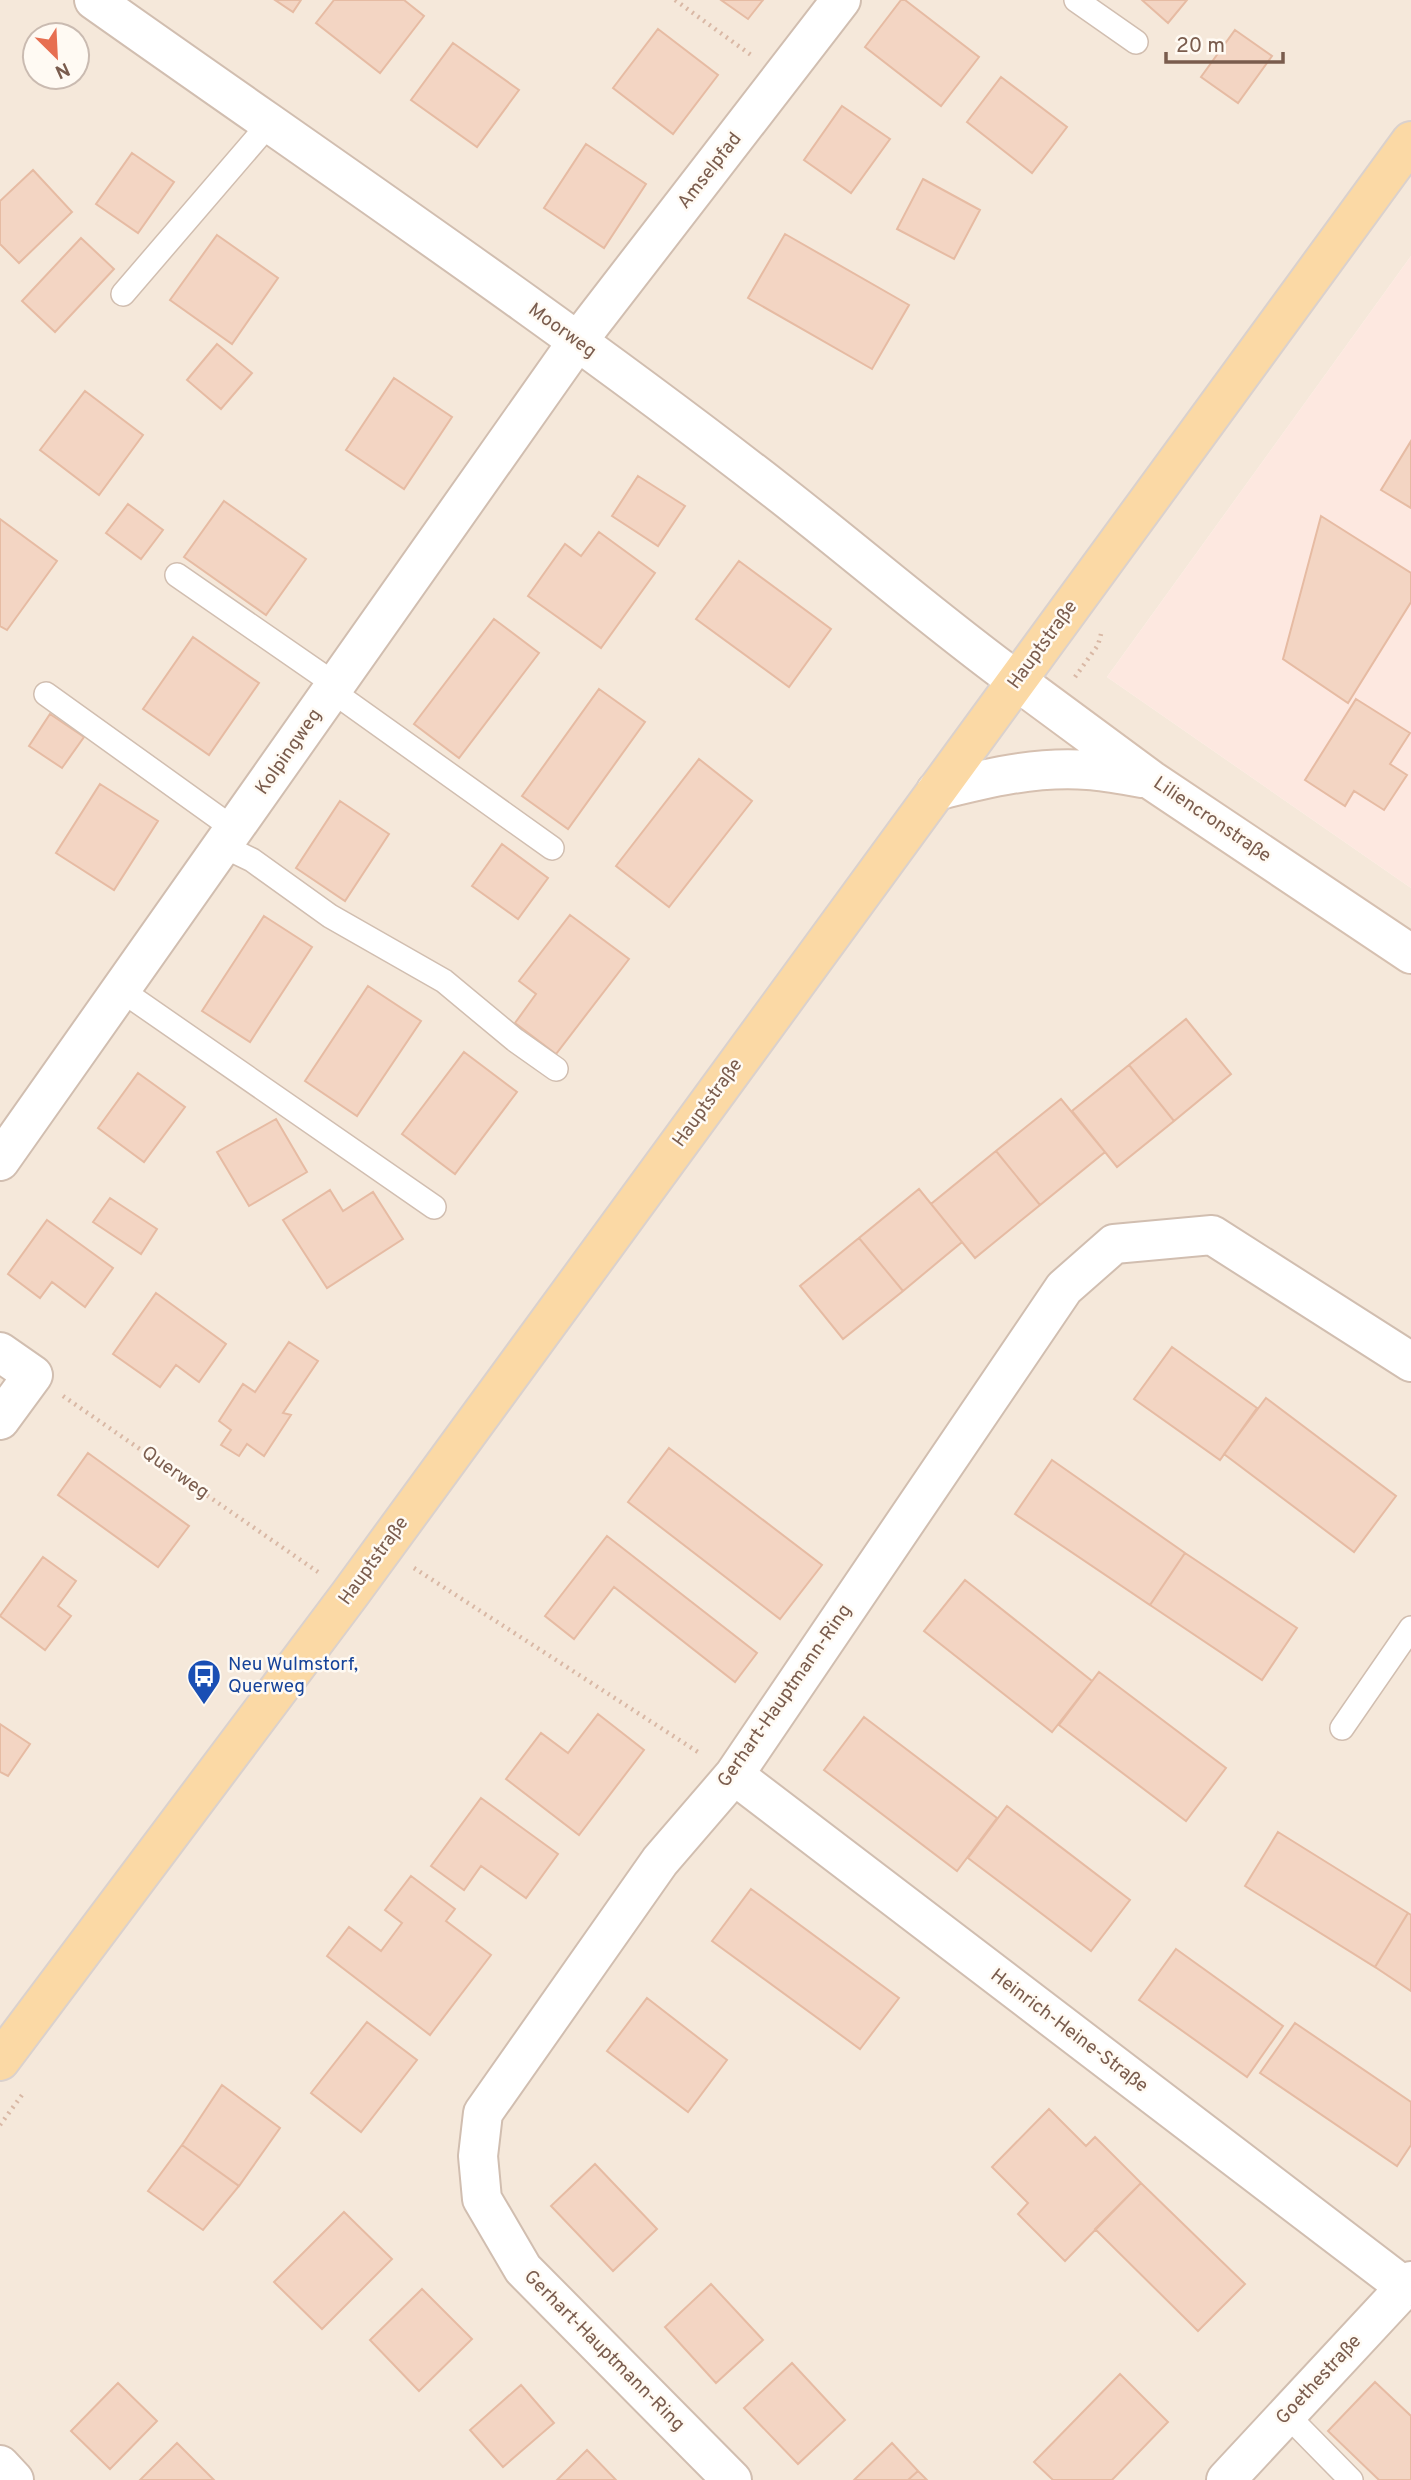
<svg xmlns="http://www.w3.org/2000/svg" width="1411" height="2480" font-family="Overpass,sans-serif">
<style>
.residential{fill:#f5e8da;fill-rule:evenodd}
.commercial{fill:#fde8e0}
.building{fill:#f3d5c3;stroke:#e6bba3;stroke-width:2}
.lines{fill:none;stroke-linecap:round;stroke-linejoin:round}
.lane-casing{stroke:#d1beb0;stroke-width:26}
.street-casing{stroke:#d1beb0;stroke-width:42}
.secondary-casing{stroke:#d6c0b0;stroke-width:42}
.primary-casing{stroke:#dad1cd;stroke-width:42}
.path{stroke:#d9b8a5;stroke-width:4.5;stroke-dasharray:2 5;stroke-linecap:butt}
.lane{stroke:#fff;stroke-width:23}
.street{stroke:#fff;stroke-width:38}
.secondary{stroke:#fff;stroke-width:38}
.primary{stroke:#fbd9a5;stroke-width:38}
.labels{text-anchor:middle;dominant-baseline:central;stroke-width:5;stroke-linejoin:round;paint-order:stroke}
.street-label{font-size:19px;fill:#7a5c4d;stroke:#fffaf3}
.transit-label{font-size:19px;fill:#164399;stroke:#fffaf3;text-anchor:start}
</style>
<rect width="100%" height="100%" fill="#fdf6ec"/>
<path class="residential" d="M0 0H1411V256L1107 677 1411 888V2480H0ZM35 35H77V77H35Z"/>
<path class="commercial" d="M1411 256V888L1107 677Z"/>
<path class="building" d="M275 0H301L293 12Z
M334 0H404L424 16 380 73 316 23Z
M721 0H763L748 19Z
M901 0H905L979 57 941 106 865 47Z
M1142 0H1187L1168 23Z
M658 29 718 75 673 134 613 88Z
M1235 30 1272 56 1238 103 1201 77Z
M453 43 519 90 477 147 411 100Z
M1001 77 1067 127 1032 173 967 122Z
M842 106 890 139 851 193 804 160Z
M586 144 646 184 604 248 544 208Z
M132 153 174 182 138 233 96 204Z
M33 170 72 212 19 263 0 244V201Z
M923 179 980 210 954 259 897 229Z
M785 234 909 305 872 369 748 298Z
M217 235 278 278 232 344 170 300Z
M81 238 114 269 55 332 22 301Z
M217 344 252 373 221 409 187 380Z
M394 378 452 417 404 489 346 450Z
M85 391 143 435 99 495 40 450Z
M1411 441V508L1381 490Z
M638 476 685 506 658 546 612 516Z
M224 501 306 559 266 615 184 557Z
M128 504 163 530 141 559 106 533Z
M1321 516 1411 573V602L1348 703 1283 659Z
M0 519 57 561 7 630 0 626Z
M599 532 655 573 601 648 528 596 565 544 581 556Z
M739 561 831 629 789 687 696 619Z
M494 619 539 653 459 758 414 724Z
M193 637 259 683 209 755 143 709Z
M599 689 645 722 568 829 522 796Z
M1356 699 1410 733 1390 764 1407 775 1384 810 1354 791 1345 806 1305 780Z
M50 714 84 737 62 768 29 746Z
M699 759 752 801 669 907 616 866Z
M100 784 158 821 114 890 56 853Z
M340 801 389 834 345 901 296 868Z
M502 844 548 878 518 919 472 886Z
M570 915 629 959 556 1054 515 1023 536 994 519 981Z
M264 916 312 947 250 1042 202 1011Z
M368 986 421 1021 357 1116 305 1081Z
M1186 1019 1231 1074 1174 1121 1129 1065Z
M464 1052 517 1092 455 1174 402 1134Z
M1129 1065 1174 1121 1117 1167 1072 1111Z
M138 1073 185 1107 144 1162 98 1128Z
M1061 1099 1105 1152 1040 1205 996 1151Z
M276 1119 307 1172 249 1206 217 1152Z
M996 1151 1040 1205 975 1258 931 1204Z
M919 1189 962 1242 903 1291 859 1238Z
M330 1190 343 1211 373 1192 403 1239 327 1288 283 1220Z
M110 1198 157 1229 141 1254 93 1222Z
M47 1220 113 1268 85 1307 52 1282 40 1298 8 1274Z
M859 1238 903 1291 843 1339 800 1286Z
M156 1293 226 1344 199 1382 176 1365 160 1387 113 1354Z
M289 1342 318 1361 283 1413 291 1415 264 1456 247 1444 239 1456 221 1445 231 1430 219 1421 243 1384 255 1392Z
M1172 1347 1257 1408 1220 1460 1134 1399Z
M1266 1398 1396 1496 1354 1552 1224 1454Z
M669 1448 822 1565 780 1619 628 1502Z
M88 1453 189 1526 158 1567 58 1495Z
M1052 1460 1185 1553 1150 1605 1015 1514Z
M607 1536 757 1653 735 1682 614 1587 574 1639 545 1616Z
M1185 1553 1297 1628 1262 1680 1150 1605Z
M43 1557 76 1581 58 1606 71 1616 45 1650 0 1616Z
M965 1580 1092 1681 1052 1732 924 1631Z
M1099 1672 1226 1768 1186 1821 1059 1725Z
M598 1714 644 1750 579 1835 506 1779 541 1733 568 1753Z
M864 1717 997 1818 957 1871 824 1770Z
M0 1724 30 1744 8 1776 0 1772Z
M481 1798 558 1854 526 1898 481 1866 464 1890 431 1866Z
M1007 1806 1130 1900 1091 1951 968 1858Z
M1278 1832 1408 1913 1375 1967 1245 1886Z
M411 1876 455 1909 446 1921 491 1955 430 2035 327 1956 349 1927 381 1951 402 1923 385 1910Z
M751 1889 899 1998 860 2049 712 1941Z
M1408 1913 1411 1915V1991L1375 1967Z
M1176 1949 1283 2026 1247 2077 1139 2000Z
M647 1998 727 2060 688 2112 607 2051Z
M367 2022 417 2060 361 2132 311 2093Z
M1295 2023 1411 2102V2145L1397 2166 1260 2073Z
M222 2085 280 2128 239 2186 182 2145Z
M1049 2109 1086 2146 1095 2137 1141 2183 1065 2261 1018 2214 1028 2203 992 2167Z
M182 2145 239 2186 203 2230 148 2191Z
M595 2164 657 2229 613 2271 551 2206Z
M1141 2183 1245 2284 1198 2331 1095 2229Z
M344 2212 392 2259 322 2329 274 2282Z
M711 2284 763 2340 716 2383 665 2327Z
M422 2289 472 2339 419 2391 370 2340Z
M792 2363 845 2420 798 2464 744 2408Z
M1120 2374 1168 2422 1112 2480H1053L1034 2462Z
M1375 2382 1411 2416V2480H1379L1328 2431Z
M118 2383 157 2421 110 2469 71 2431Z
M521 2385 554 2423 503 2467 470 2430Z
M177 2443 214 2480H140Z
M892 2443 918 2471 908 2480H854Z
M587 2450 616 2480H557Z
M918 2471 927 2480H908Z"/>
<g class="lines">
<g class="lane-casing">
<path id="lane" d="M1076 0 1136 42
M123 294 269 124
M177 575 336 685
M332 691 552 848
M46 694 234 829
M223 846 252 860 330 916 444 981 515 1040 556 1069
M121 990 434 1207
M1342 1728 1411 1628
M1287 2415 1351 2480"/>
</g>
<g class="street-casing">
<path id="street" d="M94 0C323 162 556 319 777 491 858 554 935 621 1017 681
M0 1161 577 342 841 0
M0 1352 33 1375 0 1420
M734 1775 1405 2287
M0 2465 14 2480
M732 2480 523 2269 482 2199 478 2156 483 2113 660 1861 734 1775 1064 1288 1114 1244 1212 1235 1411 1362
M1226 2480 1411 2281"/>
</g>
<g class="secondary-casing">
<path id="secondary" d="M1017 681 1151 780 1411 954
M936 791C987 778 1036 766 1088 770 1106 771 1125 775 1142 778"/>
</g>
<g class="primary-casing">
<path id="primary" d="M0 2061 350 1594 1411 141"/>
</g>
<path class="path" d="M675 0 751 55
M1075 677 1098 645 1101 634
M63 1396 318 1572
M414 1568 701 1754
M0 2125 22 2095"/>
<use href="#lane" class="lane"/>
<use href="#street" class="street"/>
<use href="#secondary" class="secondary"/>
<use href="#primary" class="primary"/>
</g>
<defs>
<g id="bus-pin" transform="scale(1.75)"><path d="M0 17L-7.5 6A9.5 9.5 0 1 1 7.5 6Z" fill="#1a4fb4" stroke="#fffaf3"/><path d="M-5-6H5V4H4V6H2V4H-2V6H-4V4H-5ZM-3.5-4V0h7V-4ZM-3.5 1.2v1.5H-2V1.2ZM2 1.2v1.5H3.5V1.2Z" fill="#fff"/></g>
</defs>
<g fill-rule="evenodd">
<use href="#bus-pin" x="204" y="1676"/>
</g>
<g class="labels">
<g class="street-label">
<text transform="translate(710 171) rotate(-52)">Amselpfad</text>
<text transform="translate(562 331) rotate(36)">Moorweg</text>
<text transform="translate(1043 645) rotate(-54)">Hauptstraße</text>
<text transform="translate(289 752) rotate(-55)">Kolpingweg</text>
<text transform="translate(1212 820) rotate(34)">Liliencronstraße</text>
<text transform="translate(708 1103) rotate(-54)">Hauptstraße</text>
<text transform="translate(175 1473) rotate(35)">Querweg</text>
<text transform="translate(374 1561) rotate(-54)">Hauptstraße</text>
<text transform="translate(785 1696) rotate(-55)">Gerhart-Hauptmann-Ring</text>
<text transform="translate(1069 2031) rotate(37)">Heinrich-Heine-Straße</text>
<text transform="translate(604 2351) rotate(45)">Gerhart-Hauptmann-Ring</text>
<text transform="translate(1319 2380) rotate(-47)">Goethestraße</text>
</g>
<g class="transit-label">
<text x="228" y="1665">Neu Wulmstorf,<tspan x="228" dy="22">Querweg</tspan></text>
</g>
</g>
<g transform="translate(56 56) rotate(156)"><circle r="33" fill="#fffaf3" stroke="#cabbb1" stroke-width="2"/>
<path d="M0-5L12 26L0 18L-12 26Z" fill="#e76f51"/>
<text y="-10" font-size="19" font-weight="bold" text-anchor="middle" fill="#7a5c4d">N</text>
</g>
<path d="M1166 52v10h117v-10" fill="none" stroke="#7a5c4d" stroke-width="3.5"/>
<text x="1176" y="52" font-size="21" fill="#7a5c4d" stroke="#fffaf3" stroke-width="5" paint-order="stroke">20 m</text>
</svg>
